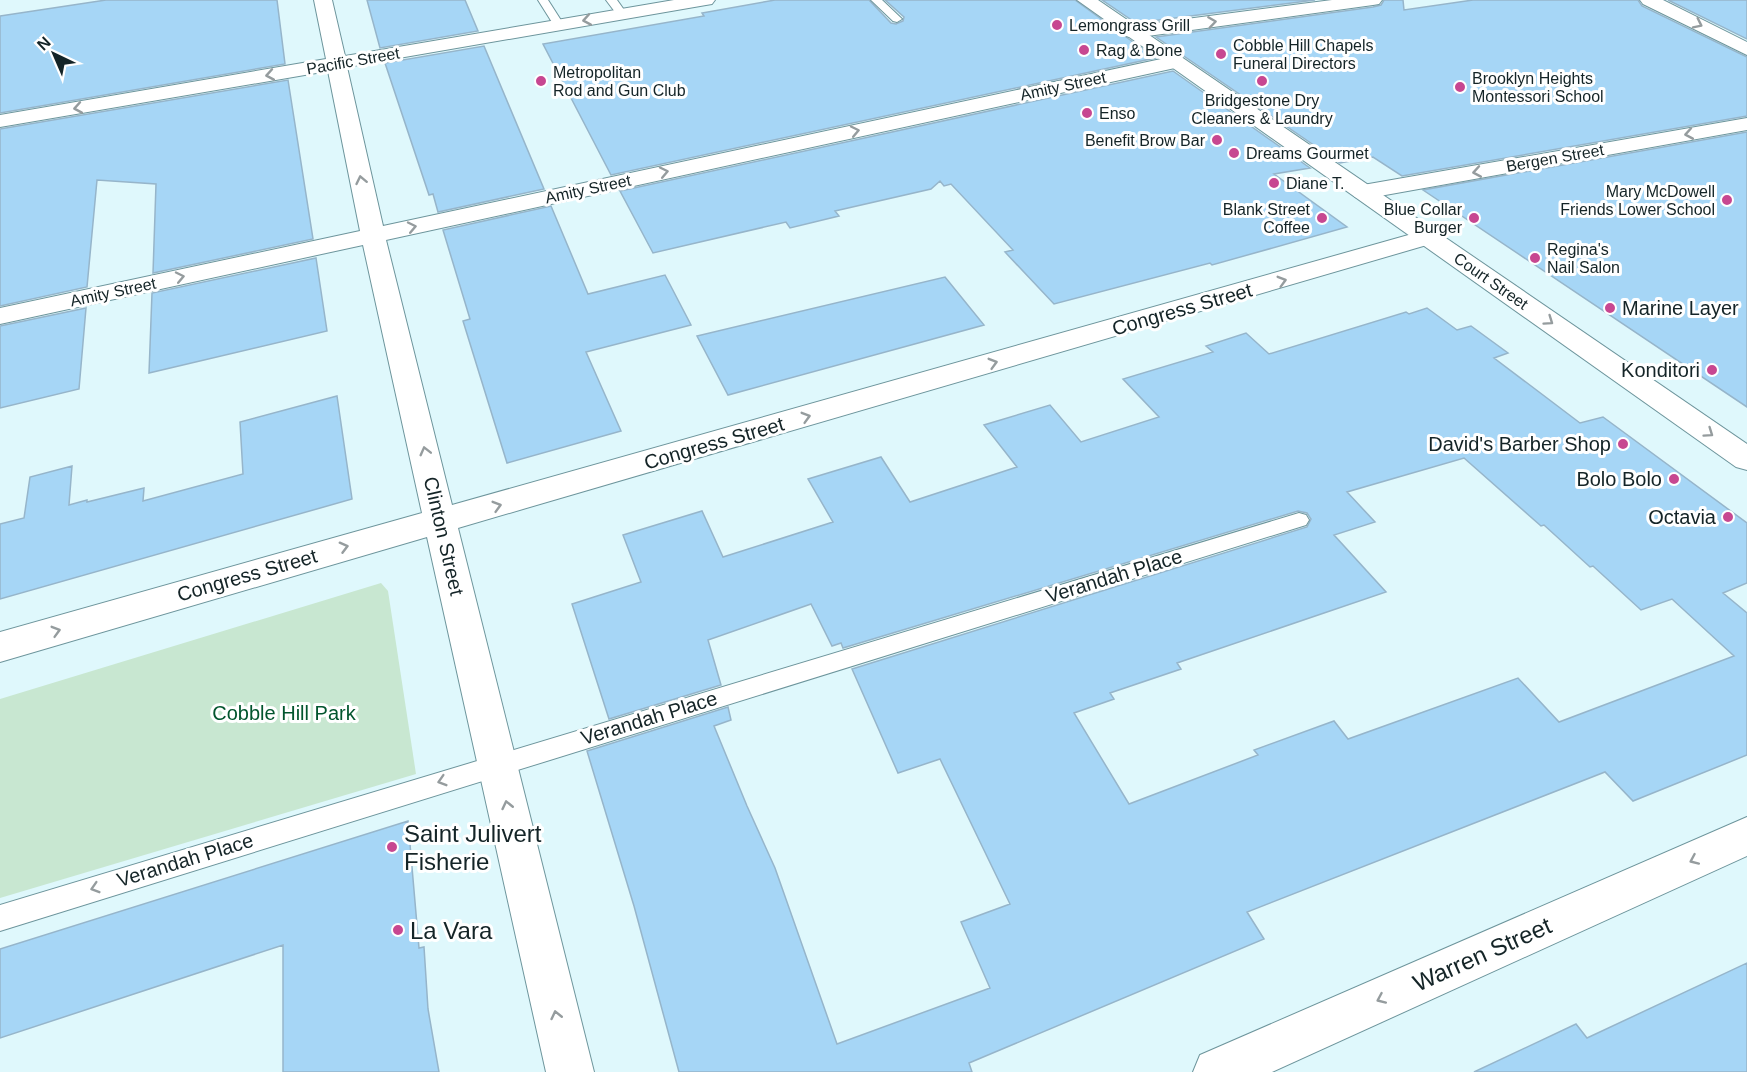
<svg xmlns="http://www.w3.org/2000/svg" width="1747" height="1072" font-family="Arial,sans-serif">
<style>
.green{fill:#c8e7d1}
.building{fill:#a6d6f6;stroke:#96b5ca;stroke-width:1.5;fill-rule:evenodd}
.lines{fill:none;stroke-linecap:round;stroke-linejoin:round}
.lane-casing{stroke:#6d959c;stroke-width:2}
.street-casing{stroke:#6d959c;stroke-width:2}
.secondary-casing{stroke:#6d959c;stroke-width:2}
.lane{fill:#fff;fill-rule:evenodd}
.street{fill:#fff;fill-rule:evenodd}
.secondary{fill:#fff;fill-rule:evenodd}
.oneway{stroke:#959c9e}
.poi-dot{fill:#c74791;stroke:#fff;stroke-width:2}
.labels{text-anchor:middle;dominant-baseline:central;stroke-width:6;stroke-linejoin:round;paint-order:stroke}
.far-poi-label{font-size:16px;fill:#142427;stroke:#fff;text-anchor:start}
.far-street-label{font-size:16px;fill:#142427;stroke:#fff}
.poi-label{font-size:20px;fill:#142427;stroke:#fff;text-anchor:end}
.street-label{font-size:20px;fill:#142427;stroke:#fff}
.park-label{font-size:20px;fill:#02552e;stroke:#fff}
.near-poi-label{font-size:24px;fill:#142427;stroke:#fff;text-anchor:start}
.near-street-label{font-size:24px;fill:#142427;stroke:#fff}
</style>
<rect width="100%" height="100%" fill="#dff8fc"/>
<path class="green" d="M381 583 388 591 416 774 0 898V699Z"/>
<path class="building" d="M106 0H277L285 64 0 113V16Z
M367 0H465L478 31 380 48Z
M775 0H869L891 23 896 24 903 21 904 17 885 0H1075L1155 58 611 175 543 44 704 16 702 13Z
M1102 0H1315L1136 23Z
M1384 0H1403L1404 10 1473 0H1638L1642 6 1747 57V116L1402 176 1373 157 1340 163 1156 37 1373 7 1381 5Z
M1668 0H1747V39Z
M484 46 544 189 438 212 433 194 429 195 385 63Z
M1173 71 1310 168 1274 174 1347 227 1212 265 1210 263 1054 304 1005 252 1013 250 951 184 944 186 940 181 931 189 835 211 839 216 790 228 786 222 653 253 620 191Z
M288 80 313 239 153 273 156 184 97 180 87 287 0 306V129Z
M1747 132V407L1423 190Z
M551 206 588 294 665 275 691 325 586 352 621 431 507 463 463 321 470 319 443 230Z
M316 258 327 331 149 373 152 293Z
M945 277 984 325 728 395 697 336Z
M86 308 79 389 0 408V326Z
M1427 308 1457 330 1471 326 1508 353 1494 358 1580 423 1603 417 1747 523V583L1723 593 1747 613V755L1633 801 1605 772 1247 912 1264 939 969 1063 972 1072H679L634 906 587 751 728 707 731 720 714 726 747 806 775 868 837 1044 990 988 961 922 1010 904 940 759 898 773 852 669 1307 527 1311 519 1307 513 1298 511 843 648 841 643 832 646 811 604 708 640 721 685 609 719 572 604 641 582 623 535 702 511 723 557 833 522 808 479 881 457 910 502 1017 467 984 425 1050 405 1081 442 1159 417 1123 379 1213 352 1206 346 1246 333 1269 354 1406 312 1409 314ZM1464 458 1541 526 1544 525 1590 567 1593 566 1641 610 1672 599 1734 656 1559 722 1518 678 1348 739 1334 721 1254 750 1258 755 1129 804 1074 713 1114 699 1110 693 1181 669 1177 663 1386 592 1334 535 1375 522 1347 492Z
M337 396 352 499 0 599V524L24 518 30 477 72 466 69 505 87 500V502L144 488 143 501 243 474 240 422Z
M408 821 419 948 424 947 428 1009 439 1072H283V945L0 1038V949Z
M1747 963V1072H1474L1576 1024 1587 1038Z"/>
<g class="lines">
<g class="lane-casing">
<path id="lane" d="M538 0H548L564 25 563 27H555Z
M606 0H617L627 14 626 16H618Z
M871 0H882L902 19 897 22 893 21Z
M1299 513 1306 515 1309 520 1306 525 0 931V905Z"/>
</g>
<g class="street-casing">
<path id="street" d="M314 0H332L345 56 674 0H715L712 4 706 5 347 67 383 226 1175 56 1182 58 1185 62 1182 66 1175 68 386 240 452 505 1419 232 1428 230 1437 232 1440 237 1437 242 458 528 594 1072H546L427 537 0 662V632L422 513 363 245 0 324V308L360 231 328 71 0 127V115L326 59Z
M1332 0H1382L1379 4 1373 5 1133 38 1126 36 1124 32 1126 28 1133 26Z
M1640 0H1663L1747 42V55L1643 4Z
M1747 118V130L1363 199 1355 197 1351 192 1355 187 1363 185Z
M1747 817V856L1272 1072H1193L1200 1055Z"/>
</g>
<g class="secondary-casing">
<path id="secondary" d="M1077 0H1098L1747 444V470L1736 467Z"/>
</g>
<use href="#lane" class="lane"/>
<use href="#street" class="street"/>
<use href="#secondary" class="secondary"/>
</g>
<defs><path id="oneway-chevron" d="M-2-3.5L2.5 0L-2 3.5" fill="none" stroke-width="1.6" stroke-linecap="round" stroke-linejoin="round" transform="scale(1.5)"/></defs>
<g class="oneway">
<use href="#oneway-chevron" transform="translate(587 20) rotate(170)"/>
<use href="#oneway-chevron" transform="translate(1212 22) rotate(-8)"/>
<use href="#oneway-chevron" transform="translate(1698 24) rotate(26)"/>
<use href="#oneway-chevron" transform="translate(270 75) rotate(170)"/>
<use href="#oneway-chevron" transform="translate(78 108) rotate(170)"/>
<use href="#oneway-chevron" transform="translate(855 131) rotate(-12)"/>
<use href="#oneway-chevron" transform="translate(1689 134) rotate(170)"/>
<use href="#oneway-chevron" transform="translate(664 172) rotate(-12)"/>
<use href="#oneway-chevron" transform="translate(1477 172) rotate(170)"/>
<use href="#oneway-chevron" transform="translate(361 180) rotate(-102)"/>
<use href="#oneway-chevron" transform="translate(412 227) rotate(-12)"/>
<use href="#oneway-chevron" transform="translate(180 277) rotate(-12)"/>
<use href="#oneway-chevron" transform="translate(1282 281) rotate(-16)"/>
<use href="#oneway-chevron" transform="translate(1549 321) rotate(35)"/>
<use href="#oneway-chevron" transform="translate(993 363) rotate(-16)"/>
<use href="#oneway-chevron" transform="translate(806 417) rotate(-16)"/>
<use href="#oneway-chevron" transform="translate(1709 433) rotate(35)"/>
<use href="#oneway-chevron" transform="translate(425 451) rotate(-104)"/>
<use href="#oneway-chevron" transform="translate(497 506) rotate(-16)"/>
<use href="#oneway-chevron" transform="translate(344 547) rotate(-15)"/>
<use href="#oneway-chevron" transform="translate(56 631) rotate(-16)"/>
<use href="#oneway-chevron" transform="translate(442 781) rotate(163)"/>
<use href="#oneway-chevron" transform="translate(507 805) rotate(-103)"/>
<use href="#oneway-chevron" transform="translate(1694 860) rotate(156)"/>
<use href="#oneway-chevron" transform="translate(95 888) rotate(163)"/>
<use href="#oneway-chevron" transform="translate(1381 999) rotate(156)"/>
<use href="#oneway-chevron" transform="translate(556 1015) rotate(-103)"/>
</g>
<g class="poi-dot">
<circle cx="1057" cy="25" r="6"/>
<circle cx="1084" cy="50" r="6"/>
<circle cx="1221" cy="54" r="6"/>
<circle cx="541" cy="81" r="6"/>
<circle cx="1262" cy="81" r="6"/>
<circle cx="1460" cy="87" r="6"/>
<circle cx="1087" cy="113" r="6"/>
<circle cx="1217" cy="140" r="6"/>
<circle cx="1234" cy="153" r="6"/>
<circle cx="1274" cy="183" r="6"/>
<circle cx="1727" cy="200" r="6"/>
<circle cx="1322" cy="218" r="6"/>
<circle cx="1474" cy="218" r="6"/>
<circle cx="1535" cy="258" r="6"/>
<circle cx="1610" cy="308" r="6"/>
<circle cx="1712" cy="370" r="6"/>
<circle cx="1623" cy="444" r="6"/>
<circle cx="1674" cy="479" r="6"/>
<circle cx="1728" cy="517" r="6"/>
<circle cx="392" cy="847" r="6"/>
<circle cx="398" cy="930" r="6"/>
</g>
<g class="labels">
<g class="far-poi-label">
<text x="1069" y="25">Lemongrass Grill</text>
<text x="1233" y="45">Cobble Hill Chapels<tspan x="1233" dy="18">Funeral Directors</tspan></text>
<text x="1096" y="50">Rag &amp; Bone</text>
<text x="553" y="72">Metropolitan<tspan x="553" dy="18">Rod and Gun Club</tspan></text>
<text x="1472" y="78">Brooklyn Heights<tspan x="1472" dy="18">Montessori School</tspan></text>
<text x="1262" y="100" text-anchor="middle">Bridgestone Dry<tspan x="1262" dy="18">Cleaners &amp; Laundry</tspan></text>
<text x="1099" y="113">Enso</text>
<text x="1205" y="140" text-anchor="end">Benefit Brow Bar</text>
<text x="1246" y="153">Dreams Gourmet</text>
<text x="1286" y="183">Diane T.</text>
<text x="1715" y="191" text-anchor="end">Mary McDowell<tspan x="1715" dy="18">Friends Lower School</tspan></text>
<text x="1310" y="209" text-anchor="end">Blank Street<tspan x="1310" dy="18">Coffee</tspan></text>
<text x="1462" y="209" text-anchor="end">Blue Collar<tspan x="1462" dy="18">Burger</tspan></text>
<text x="1547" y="249">Regina's<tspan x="1547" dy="18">Nail Salon</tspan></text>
</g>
<g class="far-street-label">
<text transform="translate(353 61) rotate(-10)">Pacific Street</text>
<text transform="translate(1063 86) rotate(-12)">Amity Street</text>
<text transform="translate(1555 158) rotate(-10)">Bergen Street</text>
<text transform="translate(588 189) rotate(-12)">Amity Street</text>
<text transform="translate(1491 281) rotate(35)">Court Street</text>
<text transform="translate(113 292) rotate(-12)">Amity Street</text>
</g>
<g class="poi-label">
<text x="1622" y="308" text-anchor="start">Marine Layer</text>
<text x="1700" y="370">Konditori</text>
<text x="1611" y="444">David's Barber Shop</text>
<text x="1662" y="479">Bolo Bolo</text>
<text x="1716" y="517">Octavia</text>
</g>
<g class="street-label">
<text transform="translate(1182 309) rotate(-16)">Congress Street</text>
<text transform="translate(714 443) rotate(-16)">Congress Street</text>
<text transform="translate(444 536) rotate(77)">Clinton Street</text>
<text transform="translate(247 575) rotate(-16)">Congress Street</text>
<text transform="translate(1114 576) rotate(-17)">Verandah Place</text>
<text transform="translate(649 718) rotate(-17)">Verandah Place</text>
<text transform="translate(185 860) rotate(-17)">Verandah Place</text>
</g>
<g class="park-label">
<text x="284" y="713">Cobble Hill Park</text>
</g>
<g class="near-poi-label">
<text x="404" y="833">Saint Julivert<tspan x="404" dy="28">Fisherie</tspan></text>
<text x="410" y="930">La Vara</text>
</g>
<g class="near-street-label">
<text transform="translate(1482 954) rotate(-24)">Warren Street</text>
</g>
</g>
<g transform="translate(54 54) rotate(316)" stroke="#ffffff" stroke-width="4.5" paint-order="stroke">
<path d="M0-4.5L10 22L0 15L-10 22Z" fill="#142427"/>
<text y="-9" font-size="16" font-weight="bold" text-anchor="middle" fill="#142427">N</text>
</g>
</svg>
